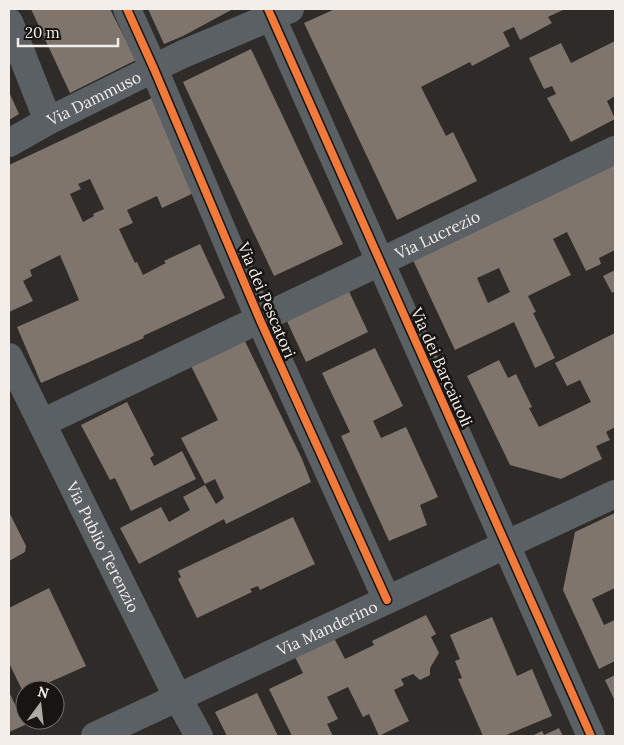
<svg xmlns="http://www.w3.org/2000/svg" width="624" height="745" font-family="Lora,serif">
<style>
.building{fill:#7f756d;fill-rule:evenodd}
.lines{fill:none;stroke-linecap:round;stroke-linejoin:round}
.minor{stroke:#5a6063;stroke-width:28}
.cycleway-casing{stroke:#171411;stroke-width:11}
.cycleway{stroke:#f17a3a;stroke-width:8}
.labels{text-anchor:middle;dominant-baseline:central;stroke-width:5;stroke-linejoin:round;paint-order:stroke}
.street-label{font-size:16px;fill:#f3eeea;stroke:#171411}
</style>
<rect width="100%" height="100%" fill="#2e2b28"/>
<path class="building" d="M31 9H110L136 60 70 93Z
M148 9H233L183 36 164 44Z
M335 9H565L548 17 552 23 520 40 514 27 503 32 510 46 472 66 470 62 421 87 446 136 453 132 477 181 397 220 304 23Z
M615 41V96L607 101 615 119 571 142 547 98 556 94 552 86 544 89 529 58 561 43 571 63Z
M251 49 343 244 274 276 183 82Z
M9 92 19 114 9 120Z
M156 96 200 190 162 208 157 196 127 210 133 223 119 229 135 263 137 262 143 275 166 263 164 261 200 244 225 298 143 336 144 338 41 383 17 327 79 300 60 255 30 270 32 276 23 281 33 301 9 312V165ZM90 179 104 209 93 214 94 216 83 222 70 194 81 189 78 184Z
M615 161V250L599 258 601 264 586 271 567 232 553 239 571 275 528 296 536 312 533 313 555 358 535 368 514 322 455 350 412 258ZM499 268 510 292 488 303 477 278Z
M615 270V291L612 293 603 276Z
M347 287 368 332 306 362 285 317Z
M615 333V427L606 432 610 440 596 446 602 459 561 479 510 465 467 376 499 360 508 378 516 374 532 407 529 408 539 427 591 402 580 380 567 386 555 363Z
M242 335 302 459 311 482 226 524 224 519 139 564 120 528 161 507 169 522 190 510 183 497 205 485 216 504 224 498 215 479 205 484 181 438 218 420 189 362Z
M375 348 403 406 373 421 381 438 406 427 438 497 420 505 427 525 389 541 341 436 350 432 322 373Z
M127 402 154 455 150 458 154 466 182 451 196 479 131 511 115 478 110 480 81 425Z
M9 512 26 546 25 552 9 561Z
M615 513V588L592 599 604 625 615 620V661L599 669 563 590 575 532Z
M293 517 315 564 260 590 258 586 250 589 252 592 197 618 178 579 181 577 178 571Z
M49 588 86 666 32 690H25V693L24 694 9 663V608Z
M426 615 436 634 431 637 439 653 430 668V675L420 680 413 674 401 679 404 685 394 690 409 721 379 736 369 714 363 717 348 687 327 697 338 719 327 724 333 736H292L269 689 303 673 295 657 334 638 345 659 374 645 372 641Z
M492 617 517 676 532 669 552 716 504 736H483L458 679 462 678 455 661 460 659 450 635Z
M615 675V699H614L605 680Z
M9 692 25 725 9 732Z
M257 693 278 736H227L215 712Z
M559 728 563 736H532L542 731 544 735Z"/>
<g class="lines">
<g class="minor">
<path d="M127 9 154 69 260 320 387 600"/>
<path d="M268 9 591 736"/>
<path d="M9 22 48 121"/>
<path id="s1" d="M9 143 48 121 183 54 290 9"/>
<path id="s2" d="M9 357 178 698 199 736"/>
<path id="s3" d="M42 423 615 150"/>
<path id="s4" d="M95 736 615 494"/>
</g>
<g class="cycleway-casing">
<path id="cycleway" d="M127 9 154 69 260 320 387 600
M268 9 591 736"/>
</g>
<use href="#cycleway" class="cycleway"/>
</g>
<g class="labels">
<g class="street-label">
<text stroke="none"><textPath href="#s1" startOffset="96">Via Dammuso</textPath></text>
<text stroke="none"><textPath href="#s3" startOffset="438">Via Lucrezio</textPath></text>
<text transform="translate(267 300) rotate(67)">Via dei Pescatori</text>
<text transform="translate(442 367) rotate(66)">Via dei Barcaiuoli</text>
<text stroke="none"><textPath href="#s2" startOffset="212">Via Publio Terenzio</textPath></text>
<text stroke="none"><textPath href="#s4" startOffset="256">Via Manderino</textPath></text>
</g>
</g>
<rect width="624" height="745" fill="none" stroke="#f3eeea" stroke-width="20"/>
<g transform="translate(40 705) rotate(15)"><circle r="24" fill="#171411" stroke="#6f6b68"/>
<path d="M0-4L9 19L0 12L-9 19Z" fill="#aeaaa6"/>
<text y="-8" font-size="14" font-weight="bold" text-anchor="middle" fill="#f3eeea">N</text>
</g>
<path d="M18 38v8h100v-8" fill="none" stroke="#f3eeea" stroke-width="2.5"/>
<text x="25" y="38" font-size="15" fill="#f3eeea" stroke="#171411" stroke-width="4" paint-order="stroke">20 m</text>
</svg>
